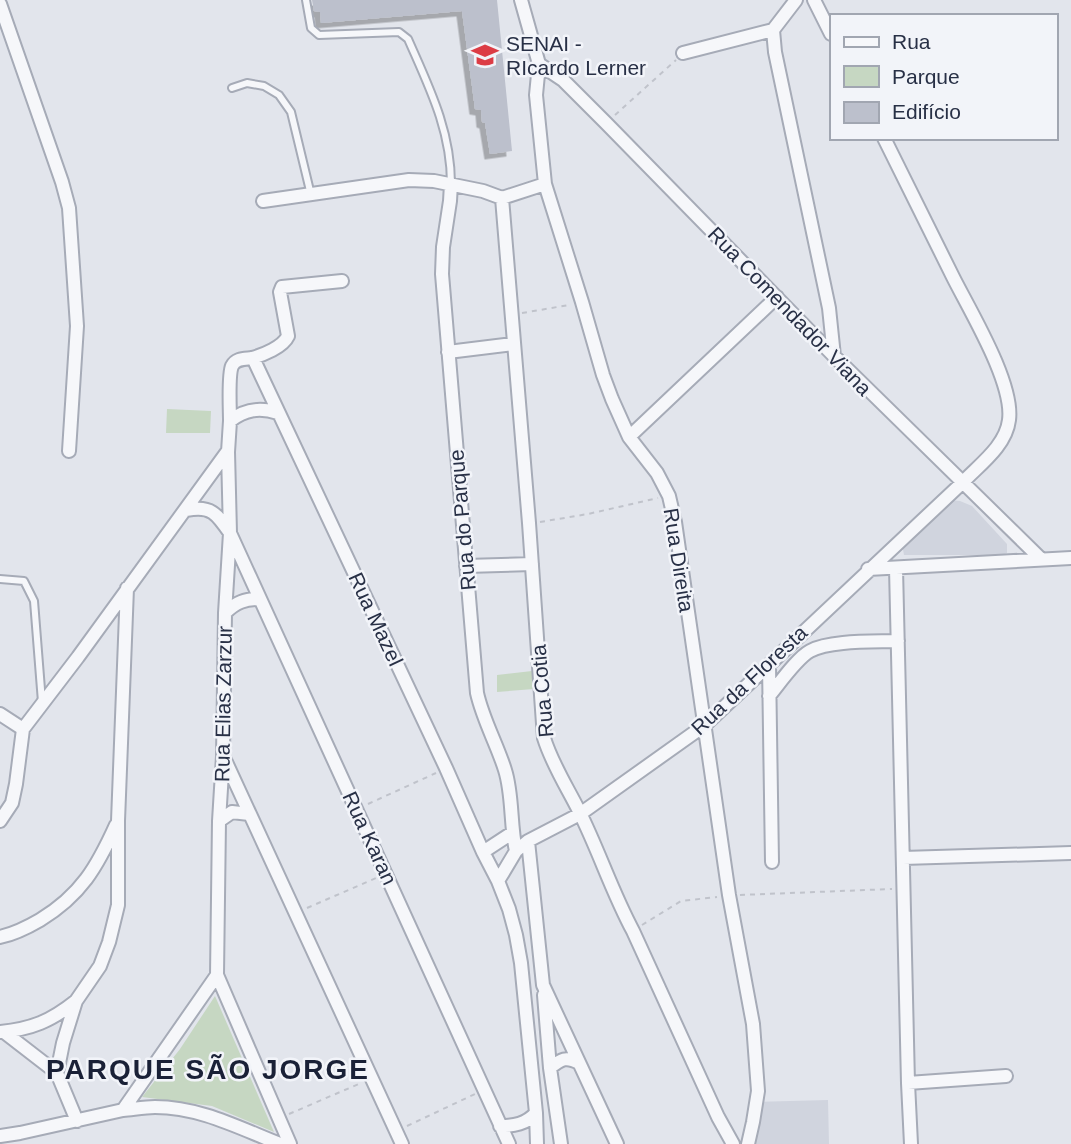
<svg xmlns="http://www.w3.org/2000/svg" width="1071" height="1144" font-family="Arial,sans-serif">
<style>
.built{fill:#d0d4de}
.green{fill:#c6d7c2}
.building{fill:#bcc0cc;filter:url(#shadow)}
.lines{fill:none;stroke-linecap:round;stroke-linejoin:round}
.service-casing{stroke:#a6abb7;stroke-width:10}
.minor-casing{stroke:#a6abb7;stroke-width:16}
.path{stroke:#c0c3cb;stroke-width:2;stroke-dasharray:5 5;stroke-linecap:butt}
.service{stroke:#f6f7fa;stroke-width:6}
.minor{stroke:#f6f7fa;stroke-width:12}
.labels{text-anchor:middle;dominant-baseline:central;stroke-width:5;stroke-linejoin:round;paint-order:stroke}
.poi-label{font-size:21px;fill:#283046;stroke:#f2f4f9;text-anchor:start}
.street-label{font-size:21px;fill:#283046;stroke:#f2f4f9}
.district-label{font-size:28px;font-weight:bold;letter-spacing:2px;fill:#1a2137;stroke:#f2f4f9}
</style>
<defs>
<filter id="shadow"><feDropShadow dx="-5.5" dy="5.5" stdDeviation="0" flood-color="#0004"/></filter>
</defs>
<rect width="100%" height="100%" fill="#e2e5ec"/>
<path class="built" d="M948 500 960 501 972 506 1007 544V553L1002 555H904L902 544Z
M828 1100 829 1144H756V1102Z"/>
<path class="green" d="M167 409 211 411 210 433H166Z
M532 671 534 689 497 692V675Z
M215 996 274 1132 212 1106 142 1097 180 1049Z"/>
<path class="building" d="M312 0H497L512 151 490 154 485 123 482 122 481 110 475 109 462 11 321 23 320 12 314 11Z"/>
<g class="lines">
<g class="service-casing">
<path id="service" d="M306 0 311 28 319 35 399 32 408 39C429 87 451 130 451 184
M232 88 247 83 264 86 279 95 291 112 311 195
M0 579 24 581 34 601 42 702"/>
</g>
<g class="minor-casing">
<path id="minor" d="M521 0 539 64 536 95 545 184 582 302 603 375 612 399 629 437 657 473 669 496 675 522 729 895 753 1024 758 1091 753 1122 748 1144
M796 0 773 30 775 52 829 308 834 356
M814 0 831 34
M0 4 62 182 69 208 77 326 69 451
M683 53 773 30
M539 64 563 80 606 123 834 356 1041 559
M451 184 450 201 443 247 442 274 477 693C483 720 497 744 505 770 513 795 510 824 516 851
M502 198 529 523 544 738C552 764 567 787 579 811 599 851 612 892 633 931L718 1117 733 1144
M263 201 409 180 434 181 483 191 502 198 545 184
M448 352 513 344
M253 358 446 768 483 852 498 881 509 909 516 935 521 963 536 1113 537 1144
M230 421C230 409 228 375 232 366 236 358 245 359 252 358 263 355 283 347 288 336L280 292 282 287 342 281
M629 437 777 297
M187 510C211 505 217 514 230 533L509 1144
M466 566 532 564
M896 568 908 1083 911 1144
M868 569 1071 558
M225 613C236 602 245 599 260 599
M769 665 772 862
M769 696C779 684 797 658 810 651 830 640 875 642 898 641
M0 714 23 729
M225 760 402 1144
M0 821 12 803 16 784 23 729 78 657 227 452
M219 821 232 812 249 814
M528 841 543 985 617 1144
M483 852 512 833
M903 858 1071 853
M498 881 516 851 528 841 580 814 705 725 962 483C979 465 1006 446 1009 420 1014 383 970 311 953 277 930 231 907 185 884 138
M0 937C14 934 28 927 40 920 81 895 97 867 116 825
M217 975 290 1144
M544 995 550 1068 561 1144
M0 1032C32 1029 51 1021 76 1001
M4 1032 57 1073
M550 1068C561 1059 566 1056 579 1063
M908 1083 1006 1076
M123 1110C134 1109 145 1107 155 1107 200 1107 239 1128 280 1144
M77 1121 57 1073 63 1043 76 1001 100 966 109 942 118 905V821L127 588
M500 1126C514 1126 526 1124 536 1113
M0 1136 20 1133 123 1110 217 975 219 821 223 756 225 613 230 533 228 452 230 421C245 409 260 407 278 413"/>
</g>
<path class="path" d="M615 115 676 60
M522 313 569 305
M540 522 588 514 658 498
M368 804 436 773
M740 895 892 889
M307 908 376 878
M642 925 681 901 717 897
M289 1114 361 1083
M407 1126 475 1094"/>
<use href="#service" class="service"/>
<use href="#minor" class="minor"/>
</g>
<defs>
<g id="university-bare" transform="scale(2.1)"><path d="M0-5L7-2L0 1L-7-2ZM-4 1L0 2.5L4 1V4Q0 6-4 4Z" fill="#dc3c45" stroke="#f2f4f9" stroke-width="2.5" paint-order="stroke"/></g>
</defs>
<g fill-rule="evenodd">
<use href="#university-bare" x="485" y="55"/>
</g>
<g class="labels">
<g class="poi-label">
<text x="506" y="43">SENAI -<tspan x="506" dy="24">RIcardo Lerner</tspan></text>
</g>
<g class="street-label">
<text transform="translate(790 311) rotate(46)">Rua Comendador Viana</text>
<text transform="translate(462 520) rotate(-95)">Rua do Parque</text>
<text transform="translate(679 560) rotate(81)">Rua Direita</text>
<text transform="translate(376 619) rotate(65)">Rua Mazel</text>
<text transform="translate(749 680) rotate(-43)">Rua da Floresta</text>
<text transform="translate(542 691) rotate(-95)">Rua Cotia</text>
<text transform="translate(223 704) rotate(-89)">Rua Elias Zarzur</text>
<text transform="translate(370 838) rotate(65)">Rua Karan</text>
</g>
<g class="district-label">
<text x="208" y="1069">PARQUE SÃO JORGE</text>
</g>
</g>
<rect x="830" y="14" width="228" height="126" fill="#f2f4f9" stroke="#a1a6b1" stroke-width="2"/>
<rect x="844" y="37" width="35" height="10" fill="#f6f7fa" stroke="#a1a6b1" stroke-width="2"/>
<text x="892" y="49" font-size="21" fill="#283046">Rua</text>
<rect x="844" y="66" width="35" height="21" fill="#c6d7c2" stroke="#a1a6b1" stroke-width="2"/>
<text x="892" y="84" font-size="21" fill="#283046">Parque</text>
<rect x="844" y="102" width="35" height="21" fill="#bcc0cc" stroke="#a1a6b1" stroke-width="2"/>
<text x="892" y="119" font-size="21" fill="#283046">Edifício</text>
</svg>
